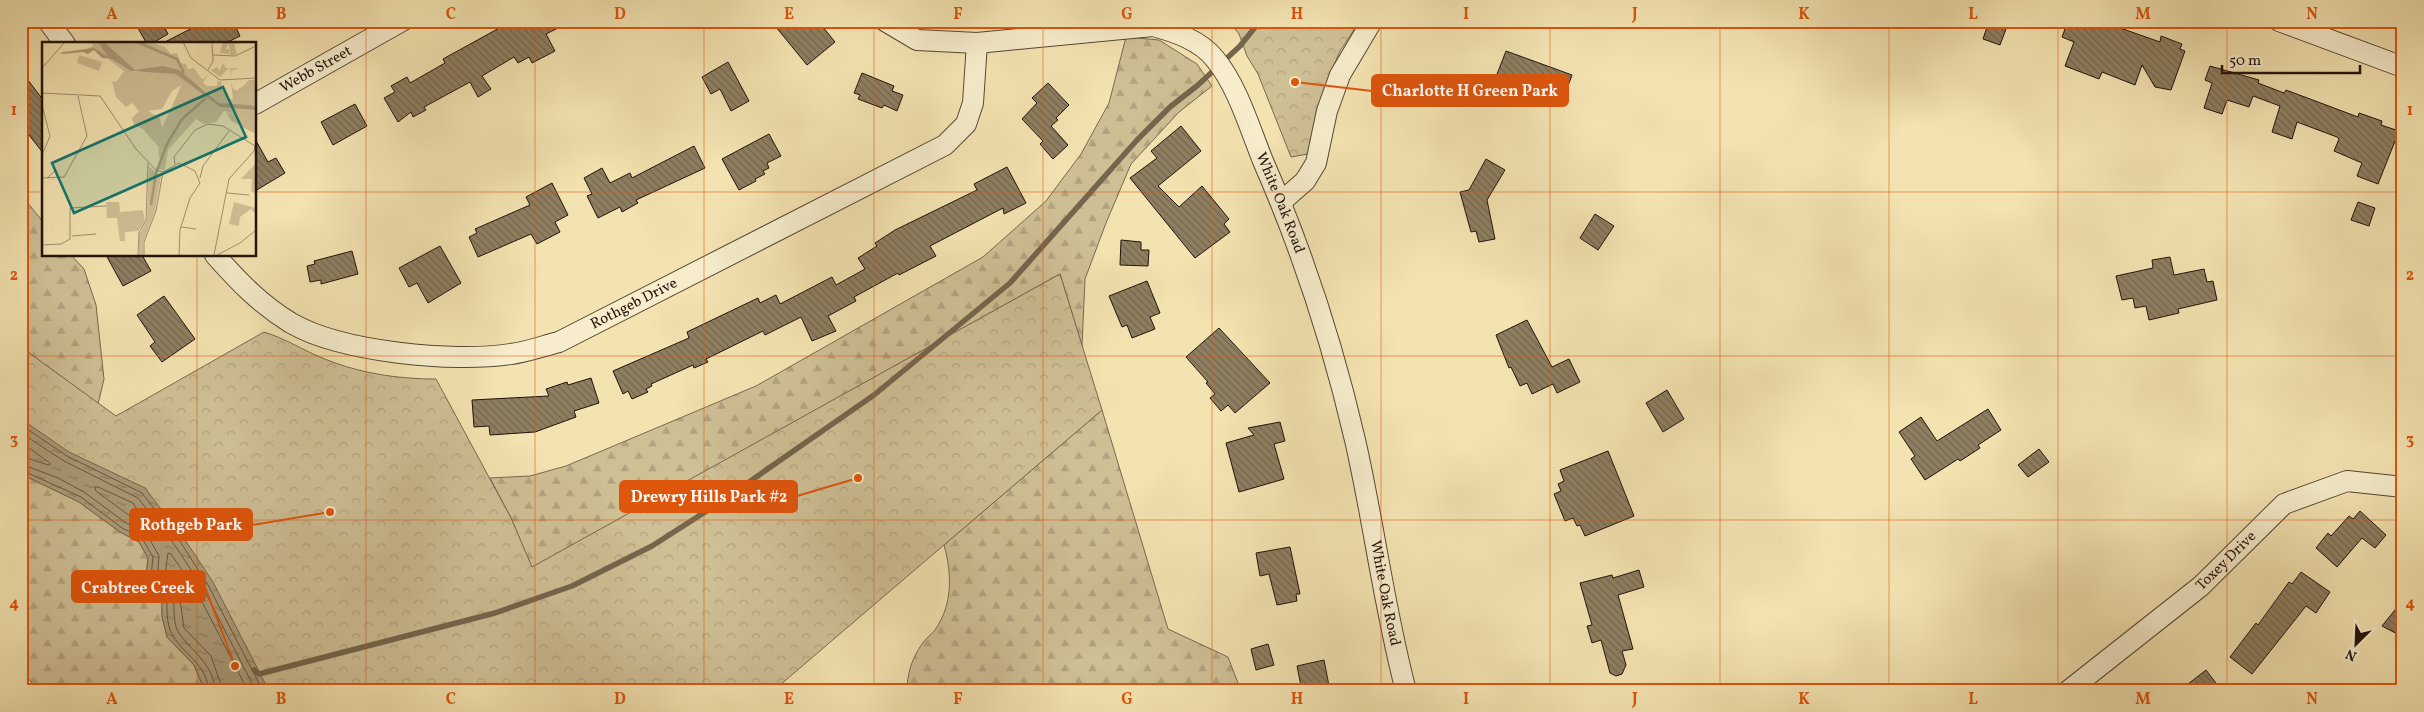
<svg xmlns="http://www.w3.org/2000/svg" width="2424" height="712" font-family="Vollkorn,serif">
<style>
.forest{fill:url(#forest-firs);stroke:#786850}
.park{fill:url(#park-crowns);stroke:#786850}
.water{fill:url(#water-ripples);stroke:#74654d}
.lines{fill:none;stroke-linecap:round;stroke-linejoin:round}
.shore{stroke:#665742;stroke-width:1}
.stream{stroke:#74654d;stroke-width:5.5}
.building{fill:url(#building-back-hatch);stroke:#21120b}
.minor-casing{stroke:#564634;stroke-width:22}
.minor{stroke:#f7edcc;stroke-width:20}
.grid{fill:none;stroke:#de550c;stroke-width:1;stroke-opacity:0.55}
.labels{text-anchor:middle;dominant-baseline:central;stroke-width:4;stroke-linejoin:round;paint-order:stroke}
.street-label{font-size:15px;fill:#21120b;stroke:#f7edcc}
.inset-river{fill:none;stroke:#ac9c79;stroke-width:2.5}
.inset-road{fill:none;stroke:#9f8f6f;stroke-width:1}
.view{fill:#0f766e;fill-opacity:0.15;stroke:#0f766e;stroke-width:2.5}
.inset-edge{fill:none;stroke:#21120b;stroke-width:2.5}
.leader{fill:none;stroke:#de550c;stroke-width:2}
.callout-dot{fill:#de550c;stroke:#f7edcc;stroke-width:2}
.callout{fill:#de550c;stroke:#de550c;stroke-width:2}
.callout-label{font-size:16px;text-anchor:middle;font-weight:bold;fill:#fff}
.neatline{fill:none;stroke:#de550c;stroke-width:2}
.grid-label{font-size:16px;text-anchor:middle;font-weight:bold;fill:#de550c}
</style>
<defs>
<pattern id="forest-firs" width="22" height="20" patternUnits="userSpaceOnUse" patternTransform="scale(1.25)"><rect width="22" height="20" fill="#cfbf95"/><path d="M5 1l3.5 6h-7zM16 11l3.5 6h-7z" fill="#b1a37f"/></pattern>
<pattern id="park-crowns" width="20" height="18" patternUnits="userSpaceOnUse" patternTransform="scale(1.25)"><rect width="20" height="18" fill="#cfbf95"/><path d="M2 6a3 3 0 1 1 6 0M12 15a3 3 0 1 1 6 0" fill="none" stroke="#b1a37f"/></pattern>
<pattern id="water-ripples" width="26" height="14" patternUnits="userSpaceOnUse" patternTransform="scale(1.25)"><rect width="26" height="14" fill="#ac9c79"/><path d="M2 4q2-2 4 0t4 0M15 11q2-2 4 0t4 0" fill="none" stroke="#8c7e61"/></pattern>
<pattern id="building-back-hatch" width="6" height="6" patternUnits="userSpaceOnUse" patternTransform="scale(1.25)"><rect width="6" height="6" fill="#8e7f61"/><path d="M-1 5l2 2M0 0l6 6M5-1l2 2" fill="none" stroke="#74674e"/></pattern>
</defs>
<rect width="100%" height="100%" fill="#f3e3b1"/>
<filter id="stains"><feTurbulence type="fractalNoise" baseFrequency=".004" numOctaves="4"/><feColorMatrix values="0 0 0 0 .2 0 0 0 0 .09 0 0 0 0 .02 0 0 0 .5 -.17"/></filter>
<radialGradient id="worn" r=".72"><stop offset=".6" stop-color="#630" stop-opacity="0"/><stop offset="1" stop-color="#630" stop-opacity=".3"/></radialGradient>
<path class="forest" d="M1126 37 1159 40 1197 64 1212 86 1179 112 1131 164 1106 223 1085 279 1082 346 1060 274 532 568 511 518 490 478 530 476 566 466 756 386 983 257 1046 201 1081 154 1109 103Z
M21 195 44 223V255H71L84 269 96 305 104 379 98 404 21 347Z
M1102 410 1168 629 1228 657 1241 691H907C907 674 912 658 922 644 925 639 931 635 935 630 953 604 952 574 944 545Z
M21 474 79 502 120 532 139 542 148 558 145 586 162 594V616L167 637 194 665 205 691H38L25 674 21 672Z"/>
<path class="park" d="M1229 21H1360L1340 51 1331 72 1308 154 1291 157 1258 74 1247 56 1239 34Z
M1060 274 1102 410 773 691H247L200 579 21 437V347L116 416 264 332C284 338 301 349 320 357 357 373 397 379 436 379L511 518 532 567Z"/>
<path class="water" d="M21 419 69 452 145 488 185 540 213 582 269 691H205L194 665 167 637 162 616V594L145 593 148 558 139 542 120 532 79 502 21 474Z"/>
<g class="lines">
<path class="shore" d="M21 425 67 456 142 493 181 543 208 585 263 691
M21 433 64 461 138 498 176 547 203 588 256 691
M21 442 51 464 48 465 21 456
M21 464 58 478 84 492 126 523 146 533 159 556 157 581C160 583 164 583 168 585 178 593 170 621 179 633 192 652 214 664 215 691
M21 470 81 497 122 528 142 538 153 557 150 587 162 589 166 593C168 606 165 624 173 636 185 656 206 663 209 691
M95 487H98L133 503 145 522H142L130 516 96 491Z
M223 691 211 656 184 628 178 586 165 575 168 553 171 554 197 592 248 691"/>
<path class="stream" d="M254 670 259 674 495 613 572 586 652 546 716 505 874 395 1010 283 1137 140 1170 107 1198 85 1240 46 1260 21"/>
</g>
<path class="building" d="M134 21H161L168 34 151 44H147Z
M206 21H233L240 36 224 44H161Z
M512 21H572L546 34 555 51 532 63 529 57 518 63 514 57 482 76 491 89 478 97 470 82 424 107 426 110 413 117 411 112 398 122 384 98 395 92 391 86 407 77 410 83 445 63 443 59Z
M771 21H818L835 42 807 65Z
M1989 21H2009L2000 45 1983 39Z
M2068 21H2092L2105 26 2106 23 2160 42 2161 36 2182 44 2180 49 2185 51 2171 90 2155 87 2142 65 2135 85 2102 72 2099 79 2065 66 2074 42 2062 37Z
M1506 51 1572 75 1564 97 1530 84 1526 94 1494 82Z
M728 62 749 101 731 111 720 89 711 94 702 77Z
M2210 66 2259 80 2258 83 2284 93 2286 90 2358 117 2359 113 2382 121 2381 125 2399 131 2378 184 2357 176 2362 163 2334 151 2339 139 2337 137 2297 122 2292 139 2272 132 2280 106 2253 96 2249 107 2227 100 2222 114 2204 108 2212 83 2205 80Z
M21 71 44 101V154L21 125Z
M862 73 894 86 892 91 903 95 897 111 884 105 882 108 858 99 860 95 854 93Z
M1048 83 1069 105 1056 118 1058 120 1051 126 1068 145 1053 159 1040 144 1043 141 1022 119 1037 103 1032 98Z
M355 104 367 126 333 145 321 122Z
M1181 126 1201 151 1158 186 1179 207 1202 186 1229 219 1224 224 1230 232 1195 258 1130 178 1157 158 1151 151Z
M769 134 781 156 767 163 769 168 763 171 765 174 755 179 756 181 739 190 722 159Z
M255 139 268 162 276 158 285 173 255 191Z
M694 146 705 168 636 200 638 203 622 212 620 207 598 218 587 196 592 194 584 178 602 168 610 183 630 173 632 178Z
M1486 159 1505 170 1487 200 1495 239 1479 242 1476 231 1471 232 1460 192 1469 190Z
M1007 167 1026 203 1004 214 1003 208 930 246 936 256 899 275 898 273 854 297 856 301 828 316 836 331 812 341 801 317 765 335 763 331 706 359 708 362 694 368 693 365 651 384 652 386 646 389 648 392 632 399 628 391 623 394 613 371 689 338 687 332 758 298 760 303 776 295 780 304 832 277 836 285 865 269 858 258 877 246 875 243 895 230 977 190 974 184Z
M552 183 568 215 555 222 560 232 537 244 531 234 478 257 469 237 477 233 475 229 530 205 526 197Z
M2358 202 2375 208 2369 226 2351 220Z
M1595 214 1614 226 1598 250 1580 238Z
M1121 240 1141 242V250H1149L1148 266 1120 265Z
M440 246 461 283 428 303 417 283 409 287 399 268Z
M352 251 358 274 321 284V280L310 282 307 266 315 264 314 261Z
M106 255H142L151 271 123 286Z
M2170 257 2174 275 2204 269 2207 282 2213 281 2217 300 2178 309 2179 313 2149 320 2146 306 2135 308 2133 298 2122 300 2116 276 2153 268 2152 260Z
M1147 281 1160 313 1150 317 1155 329 1132 338 1127 325 1122 327 1109 296Z
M164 296 195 339 162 362 150 346 155 342 137 315Z
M1527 320 1552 367 1569 359 1580 382 1557 393 1553 384 1532 394 1527 383 1520 386 1511 367 1509 368 1496 335Z
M1219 328 1270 383 1235 413 1228 405 1221 411 1210 398 1215 394 1206 383 1208 382 1186 357Z
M591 378 599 403 574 411 576 417 535 432 490 435 489 426 474 427 472 400 549 396 546 389 567 382 568 385Z
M1667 390 1684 419 1663 432 1646 403Z
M1988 409 2001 430 1978 445 1980 448 1960 461 1958 459 1925 480 1911 459 1915 456 1899 432 1921 417 1937 441Z
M1280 422 1285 441 1274 444 1284 479 1239 492 1226 443 1254 435 1248 428Z
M2039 449 2049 462 2028 477 2018 465Z
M1608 451 1634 516 1585 536 1580 525 1577 526 1573 518 1565 521 1554 494 1561 491 1558 484 1564 481 1560 470Z
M2360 511 2386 535 2375 548 2362 538 2337 567 2316 548 2328 533 2331 536 2349 516 2353 519Z
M1290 547 1300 594H1296L1297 601 1277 605 1269 574 1260 576 1256 553Z
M1639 570 1644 587 1618 595 1633 649 1622 651 1626 665 1622 674 1616 676 1610 673 1601 640 1592 643 1587 626 1592 625 1580 583 1612 575 1613 578Z
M2301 572 2330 592 2316 613 2306 606 2252 674 2230 657 2256 623 2258 625 2289 582 2292 584Z
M2403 600V637L2382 626Z
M1268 644 1274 665 1256 670 1251 649Z
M1324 660 1330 691H1302L1297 666Z
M2206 670 2222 691H2179Z"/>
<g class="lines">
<g class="minor-casing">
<g id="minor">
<path d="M48 21 65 44"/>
<path id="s1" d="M885 21 917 40 977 43 1153 26C1175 32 1200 40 1215 59 1237 85 1250 129 1263 161 1302 250 1333 345 1355 440 1374 523 1384 608 1406 691"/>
<path d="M2279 21 2403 67"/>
<path id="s2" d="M255 104 402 21"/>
<path d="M1281 202 1305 181 1316 163 1327 111 1340 75 1372 21"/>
<path id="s3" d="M215 255C239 282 260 304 291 323 341 352 454 363 511 354 527 352 543 346 559 342L945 145 966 124 973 103 977 43"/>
<path id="s4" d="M2068 691 2201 586 2284 504 2347 481 2403 487"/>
</g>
</g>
<use href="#minor" class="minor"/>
</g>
<path class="grid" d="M197 21V44M366 21V691M535 21V691M704 21V691M874 21V691M1043 21V691M1212 21V691M1381 21V691M1550 21V691M1720 21V691M1889 21V691M2058 21V691M2227 21V691M21 192H44M255 192H2403M197 255V691M21 356H2403M21 520H2403"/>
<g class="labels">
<g class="street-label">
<text stroke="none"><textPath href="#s2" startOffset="70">Webb Street</textPath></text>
<text stroke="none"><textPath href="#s1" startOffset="504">White Oak Road</textPath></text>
<text stroke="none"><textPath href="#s3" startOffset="461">Rothgeb Drive</textPath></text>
<text stroke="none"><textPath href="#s4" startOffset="205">Toxey Drive</textPath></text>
<text stroke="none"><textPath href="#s1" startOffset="909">White Oak Road</textPath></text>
</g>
</g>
<g transform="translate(42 42)">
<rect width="214" height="214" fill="#f3e3b1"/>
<path d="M37 13 60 20 57 29 35 21Z" fill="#cfbf95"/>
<path d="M50 0H56L66 15 51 6 46 9 18 10 44 7 51 4ZM109 0 123 5 129 12 135 11 139 21 144 22 146 27 152 26 158 35 162 37 167 31 161 41 165 44H175V39L180 40 178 47 184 49 186 58 191 57 189 40 191 47 196 49 207 38H212V41L198 64 177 61 139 28 123 6ZM181 0H199L200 1 192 2 195 12 192 13H188L187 2 183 7H187V12L178 11ZM70 16 92 30 118 29 108 37 141 42 130 49 120 67 106 69 118 76 120 86 113 101 101 87 92 83 90 76 97 69 90 61 84 65 74 55 70 39 74 40 82 29 66 17ZM181 21 184 26H197L189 29V37L188 28 191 26 186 27 178 35 169 28 176 25 177 30ZM184 70 196 72 214 83V92L189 79ZM148 72 154 77 126 108 123 128 115 127 118 119 116 105 120 109ZM214 121V152L209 149 210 137H199ZM192 160 214 166 212 171 209 167 198 175 197 184 187 182Z" fill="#cfbf95"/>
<path d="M60 0H109L123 6 173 62 197 66 196 47 214 38V83L196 72 182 69 174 80 161 82 148 72 120 109 113 101 140 42 107 37 119 29H93ZM107 125 119 134 113 169 101 201V213H97V192L105 179ZM64 160H77L78 170 101 168 103 180 96 189 83 190V199H78L75 176H65Z" fill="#cfbf95"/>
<path d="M56 0H62L93 28 121 24 137 28 177 61 208 63 214 65V68L178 65 134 32 89 29 70 17 60 16 52 8 46 12 41 10 21 12 17 11 52 6 66 15Z" fill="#ac9c79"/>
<path class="inset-river" d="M95 0 135 17 142 31M109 163 114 131 125 102 140 77 164 56"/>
<path class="inset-road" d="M141 0 149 16 178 38 214 36M171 13 193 14 214 4M0 26 23 0M166 28 171 19 170 0M0 51 58 54 94 107 114 128 121 130 137 121 153 129 158 141 148 156 138 188 137 213M0 63 8 94 0 113M133 122 132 115 153 88 166 82 181 84 213 104 212 109 187 137 172 213M0 136 22 135 45 94 36 54M5 136 13 129 16 137M158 136 161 124 187 89M185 151 207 153M139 185 154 187M30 194 54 192M0 203 19 202 28 197V166L64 164M96 213 97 190 104 179 106 121M102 213V200L114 169 121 130M175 213 198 201 214 188"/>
<path class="view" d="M181 45 204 95 32 171 10 121Z"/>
<rect width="214" height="214" class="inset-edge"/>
</g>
<path class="leader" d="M1295 82L1372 91M858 478L797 496M330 512L252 525M235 666L205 587"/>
<g class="callout-dot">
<circle cx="1295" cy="82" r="5"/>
<circle cx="858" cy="478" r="5"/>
<circle cx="330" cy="512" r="5"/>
<circle cx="235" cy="666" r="5"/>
</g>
<g class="callout">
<rect x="1372" y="75" width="196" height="31" rx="5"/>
<rect x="620" y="481" width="177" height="31" rx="5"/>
<rect x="130" y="509" width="122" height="31" rx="5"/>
<rect x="72" y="571" width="133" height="31" rx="5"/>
</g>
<g class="callout-label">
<text x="1470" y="96">Charlotte H Green Park</text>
<text x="709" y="502">Drewry Hills Park #2</text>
<text x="191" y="530">Rothgeb Park</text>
<text x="138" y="593">Crabtree Creek</text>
</g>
<rect width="2424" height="712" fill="none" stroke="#f3e3b1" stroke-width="55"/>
<g transform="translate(2356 644) rotate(204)" stroke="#f7edcc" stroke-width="4" paint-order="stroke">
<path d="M0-4L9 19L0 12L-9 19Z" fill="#21120b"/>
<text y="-8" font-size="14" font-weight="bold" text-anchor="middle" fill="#21120b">N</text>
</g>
<path d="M2222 65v8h138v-8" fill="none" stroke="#21120b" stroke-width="2.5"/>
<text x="2229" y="65" font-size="15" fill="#21120b" stroke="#f7edcc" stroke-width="4" paint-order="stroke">50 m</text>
<rect x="28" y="28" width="2368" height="656" class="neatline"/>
<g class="grid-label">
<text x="112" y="19">A</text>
<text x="281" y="19">B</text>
<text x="451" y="19">C</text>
<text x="620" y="19">D</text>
<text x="789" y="19">E</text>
<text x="958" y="19">F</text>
<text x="1127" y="19">G</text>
<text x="1297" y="19">H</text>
<text x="1466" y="19">I</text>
<text x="1635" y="19">J</text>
<text x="1804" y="19">K</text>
<text x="1973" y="19">L</text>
<text x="2143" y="19">M</text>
<text x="2312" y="19">N</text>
<text x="14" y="115">1</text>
<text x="2410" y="115">1</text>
<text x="14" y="280">2</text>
<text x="2410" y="280">2</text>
<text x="14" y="444">3</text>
<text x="2410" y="444">3</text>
<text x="14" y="608">4</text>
<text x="2410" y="608">4</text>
<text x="112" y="704">A</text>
<text x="281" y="704">B</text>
<text x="451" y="704">C</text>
<text x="620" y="704">D</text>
<text x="789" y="704">E</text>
<text x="958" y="704">F</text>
<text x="1127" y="704">G</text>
<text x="1297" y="704">H</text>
<text x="1466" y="704">I</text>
<text x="1635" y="704">J</text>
<text x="1804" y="704">K</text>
<text x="1973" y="704">L</text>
<text x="2143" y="704">M</text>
<text x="2312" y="704">N</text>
</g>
<rect width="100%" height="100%" filter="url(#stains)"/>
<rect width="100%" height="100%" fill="url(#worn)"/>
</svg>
